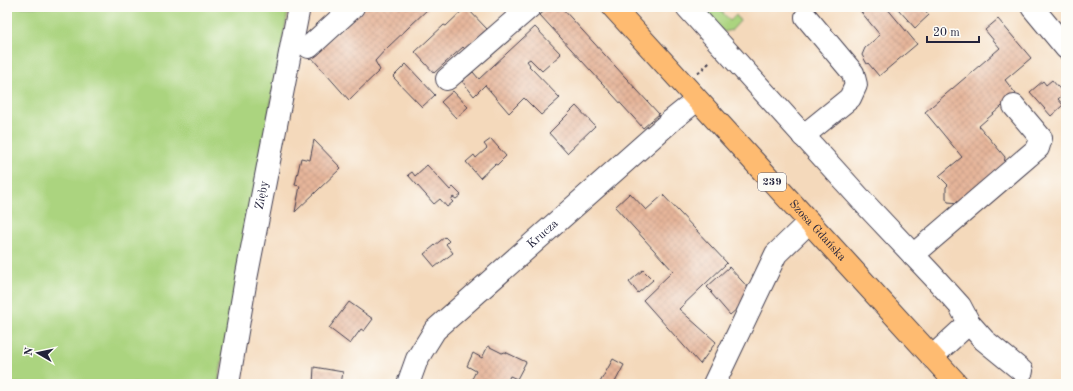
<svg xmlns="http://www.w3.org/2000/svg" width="1073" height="391" font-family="'Old Standard TT',serif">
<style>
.green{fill:#abd47f;stroke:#667b5d}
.building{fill:url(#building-cross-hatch)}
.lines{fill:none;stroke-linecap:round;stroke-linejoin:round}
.minor-casing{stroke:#423d4e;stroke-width:24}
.major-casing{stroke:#423d4e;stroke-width:24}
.path{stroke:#423d4e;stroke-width:2.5;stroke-dasharray:3 3;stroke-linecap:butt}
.minor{stroke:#fff;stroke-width:22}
.major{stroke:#febb71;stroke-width:22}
.labels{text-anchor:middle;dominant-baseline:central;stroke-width:3;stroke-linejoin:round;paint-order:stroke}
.shield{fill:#fdfcf7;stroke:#646373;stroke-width:1}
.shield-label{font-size:11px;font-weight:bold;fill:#22223b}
.street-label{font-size:12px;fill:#22223b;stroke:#fdfcf7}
</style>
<defs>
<pattern id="building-cross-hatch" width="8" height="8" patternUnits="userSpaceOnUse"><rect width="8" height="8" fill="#e6b59a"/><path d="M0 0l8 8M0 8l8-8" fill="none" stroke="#c59b86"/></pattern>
</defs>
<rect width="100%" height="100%" fill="#fdfcf7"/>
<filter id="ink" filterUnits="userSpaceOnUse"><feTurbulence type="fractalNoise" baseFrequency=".025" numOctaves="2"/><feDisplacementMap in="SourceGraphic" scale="8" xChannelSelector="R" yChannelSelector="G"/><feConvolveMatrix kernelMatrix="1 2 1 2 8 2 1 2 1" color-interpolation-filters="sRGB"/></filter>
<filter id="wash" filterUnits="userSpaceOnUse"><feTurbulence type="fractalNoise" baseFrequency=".012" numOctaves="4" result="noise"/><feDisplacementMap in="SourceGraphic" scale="16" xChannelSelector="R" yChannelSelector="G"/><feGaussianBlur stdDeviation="0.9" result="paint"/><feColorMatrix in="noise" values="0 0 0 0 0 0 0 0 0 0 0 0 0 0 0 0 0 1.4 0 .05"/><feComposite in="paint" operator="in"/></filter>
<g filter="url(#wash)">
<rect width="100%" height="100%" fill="#f4d9bb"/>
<path class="green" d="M7 7H289L218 384H7Z
M696 7H718L730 21 736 15 740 21 732 30 724 32Z"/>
<g id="blocks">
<path class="building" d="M365 7H430L386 49 375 61 380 70 349 100 311 57Z
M466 7 487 29 465 49 463 47 434 73 415 52 444 25 446 26Z
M549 7H561L659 114 643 128 540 15Z
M857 7H886L917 44 879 76 868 63 867 64 862 55 865 48 880 35Z
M900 7H922L929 15 915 28 898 9Z
M998 19 1031 58 1005 80 1016 94 979 126 1005 157 1004 164 959 203 948 202 946 198V187L948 185 939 176 962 157 925 112 1000 48 985 30Z
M535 27 561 54 542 71 530 59 527 61 530 65 529 66 560 98 541 115 524 98 509 113 485 85 474 96 462 81 473 72 479 79Z
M406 64 435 95 422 107 393 77Z
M1052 80 1064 94 1058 99 1063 105 1051 116 1030 92 1043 81 1046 85Z
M453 91 468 107 456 118 441 102Z
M576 106 595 126 567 153 549 133Z
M491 139 506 156 497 165 495 164 480 178 466 162 474 155 476 158 487 148 484 144Z
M314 140 341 168 295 212 300 186 295 185 301 158 310 160Z
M427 165 450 190 453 187 461 195 456 199 453 197 451 200 453 202 447 207 440 199 434 204 408 175 412 172 415 176Z
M630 193 646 210 663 195 727 263 679 309 716 342 700 364 643 300 673 271 615 207Z
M445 237 449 241 446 244 453 253 435 267 424 254Z
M729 267 754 294 730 315 711 293 712 292 707 287Z
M643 270 653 280 638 293 629 282Z
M349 302 373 319 364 331 361 329 350 344 329 328Z
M488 346 502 353 505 352 526 362 517 379 510 376 506 384H463L465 380 470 383 476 371 467 366 473 353 482 358Z
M613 359 624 365 614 384H599Z
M314 367 343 372 341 384H313Z"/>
</g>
</g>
<g filter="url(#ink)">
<use href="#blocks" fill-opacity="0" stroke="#423d4e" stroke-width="1"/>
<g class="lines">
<g class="minor-casing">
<g id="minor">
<path d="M687 7 867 206 933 276 960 306 969 323 932 357"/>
<path d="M1032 7 1066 48"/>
<path d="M309 47 353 7"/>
<path d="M447 79 530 7"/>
<path d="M803 136 850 98 856 85 853 73 806 17"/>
<path d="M913 255 1038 148 1041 138 1014 106"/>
<path d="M969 323 984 340 1022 371"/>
<path id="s1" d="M228 384 246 279 299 7"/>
<path id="s2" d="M408 384 417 359 435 330 672 120 697 100"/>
<path d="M714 384 776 254 809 222"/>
</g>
</g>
<g class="major-casing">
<g id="major">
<path id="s3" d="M613 7 957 384"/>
</g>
</g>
<path class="path" d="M698 73 710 62"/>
<use href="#minor" class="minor"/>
<use href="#major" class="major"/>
</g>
</g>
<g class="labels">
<rect class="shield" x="758" y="173" width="28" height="18" rx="3"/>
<g class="shield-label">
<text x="772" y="182">239</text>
</g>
<g class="street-label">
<text stroke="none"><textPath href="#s1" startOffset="192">Zięby</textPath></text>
<text stroke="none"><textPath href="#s3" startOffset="303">Szosa Gdańska</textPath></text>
<text stroke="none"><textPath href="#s2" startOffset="205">Krucza</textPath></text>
</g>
</g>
<rect width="1073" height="391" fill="none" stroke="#fdfcf7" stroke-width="24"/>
<g transform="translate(38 353) rotate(279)" stroke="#fdfcf7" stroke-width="3" paint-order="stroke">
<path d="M0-3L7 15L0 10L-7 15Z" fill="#22223b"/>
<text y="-6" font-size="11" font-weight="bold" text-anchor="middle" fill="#22223b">N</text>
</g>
<path d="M927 36v6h52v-6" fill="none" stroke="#22223b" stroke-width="2"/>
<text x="933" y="36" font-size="12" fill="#22223b" stroke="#fdfcf7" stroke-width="3" paint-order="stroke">20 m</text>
</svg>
